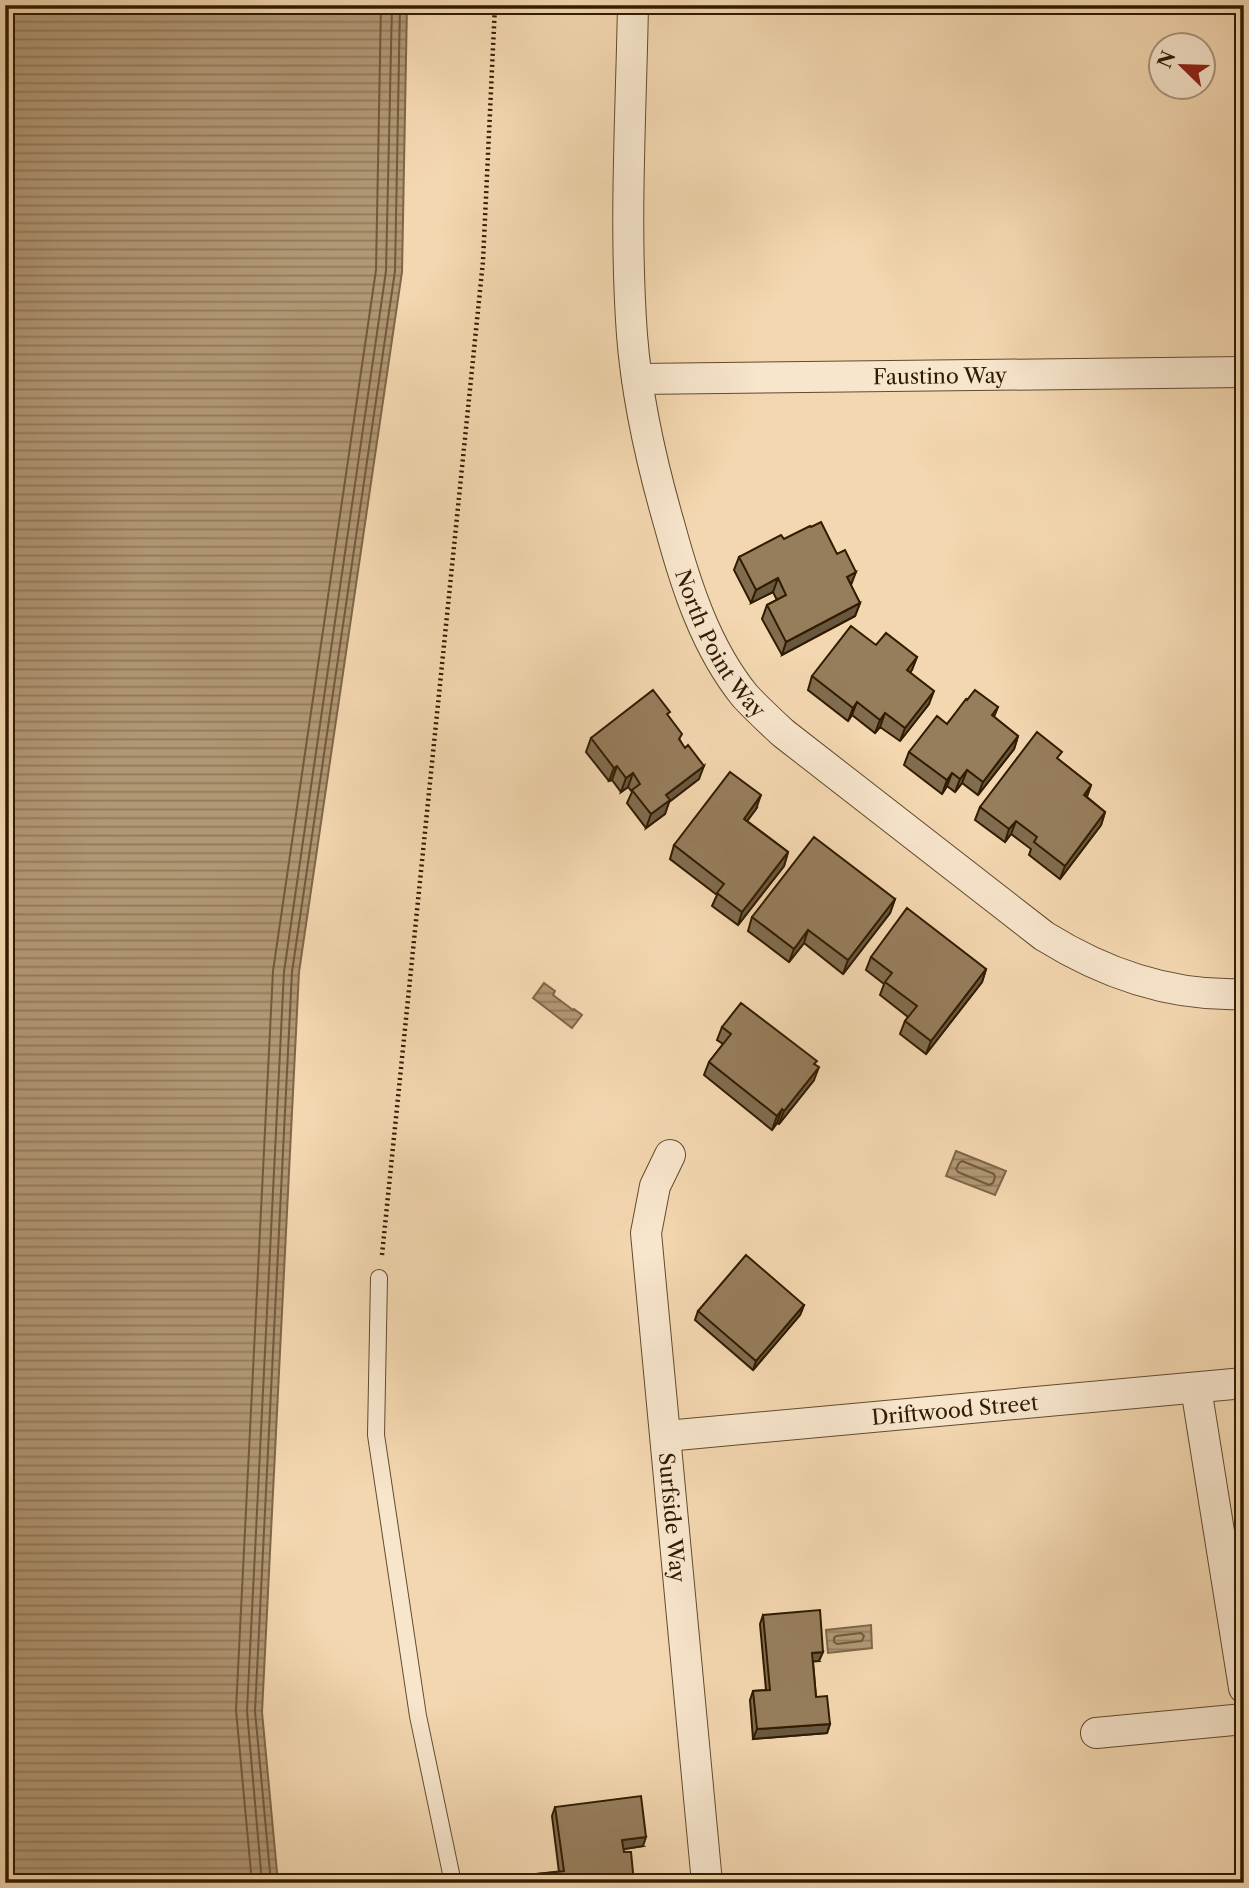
<svg xmlns="http://www.w3.org/2000/svg" width="1249" height="1888" font-family="'Libre Caslon Text',serif">
<style>
.water{fill:url(#water-rules);stroke:#7e6646;stroke-width:2}
.lines{fill:none;stroke-linecap:round;stroke-linejoin:round}
.shore{stroke:#715a3a;stroke-width:2}
.lane-casing{stroke:#624b2c;stroke-width:18}
.street-casing{stroke:#624b2c;stroke-width:32}
.path{stroke:#311c00;stroke-width:4.5;stroke-dasharray:2 3.5;stroke-linecap:butt}
.lane{stroke:#f7e5cc;stroke-width:16}
.street{stroke:#f7e5cc;stroke-width:30}
.wall{fill:#816c4f;stroke:#311c00;stroke-width:2}
.shaded-wall{fill:#695840;stroke:#311c00;stroke-width:2}
.building{fill:#967d5c;stroke:#311c00;stroke-width:2}
.labels{text-anchor:middle;dominant-baseline:central;stroke-width:5;stroke-linejoin:round;paint-order:stroke}
.street-label{font-size:21px;fill:#311c00;stroke:#f7e5cc}
</style>
<defs>
<pattern id="water-rules" width="6" height="5" patternUnits="userSpaceOnUse" patternTransform="scale(1.75)"><rect width="6" height="5" fill="#b19774"/><path d="M0 2.5h6" fill="none" stroke="#917a5d"/></pattern>
</defs>
<rect width="100%" height="100%" fill="#f3d7b0"/>
<filter id="stains"><feTurbulence type="fractalNoise" baseFrequency=".00286" numOctaves="4"/><feColorMatrix values="0 0 0 0 .2 0 0 0 0 .09 0 0 0 0 .02 0 0 0 .5 -.17"/></filter>
<radialGradient id="worn" r=".72"><stop offset=".6" stop-color="#630" stop-opacity="0"/><stop offset="1" stop-color="#630" stop-opacity=".3"/></radialGradient>
<path class="water" d="M5 5H407L402 272 299 972 262 1712 278 1883H5Z
M544 983 555 991 553 995 573 1010 574 1009 582 1015 572 1028 533 998Z
M956 1151 1006 1171 995 1195 946 1176Z
M871 1625 872 1648 828 1653 826 1630Z"/>
<g class="lines">
<path class="shore" d="M962 1161 994 1174 995 1177 993 1183 989 1185 958 1172 956 1169 959 1163Z
M861 1633 864 1636 862 1641 837 1644 834 1642V1638L836 1636Z
M252 1883 236 1710 273 971 376 270 381 5
M262 1883 247 1711 284 972 386 271 392 5
M271 1883 255 1711 292 972 395 271 400 5"/>
<g class="lane-casing">
<path id="lane" d="M379 1278 376 1435 418 1716 453 1883"/>
</g>
<g class="street-casing">
<g id="street">
<path id="s1" d="M633 5C631 115 624 225 632 335 637 400 652 465 670 527 686 586 706 648 745 696 757 709 770 721 783 733L1044 936C1105 974 1171 997 1244 994"/>
<path id="s2" d="M637 379 1244 372"/>
<path id="s3" d="M670 1155 655 1186 646 1233 707 1883"/>
<path d="M1196 1388 1244 1688"/>
<path id="s4" d="M666 1436 1244 1383"/>
<path d="M1096 1733 1244 1719"/>
</g>
</g>
<path class="path" d="M382 1255 483 261 495 5"/>
<use href="#lane" class="lane"/>
<use href="#street" class="street"/>
</g>
<path class="wall" d="M784 539 851 586 860 603 855 616 782 655 762 619 767 605 777 600 773 592 751 603 734 570 739 557Z
M876 645 917 657 910 673 929 704 900 741 880 727 875 733 852 715 848 721 808 690 812 676Z
M967 700 998 707 994 717 1018 736 1014 749 978 795 962 783 955 792 947 786 942 794 904 765 909 752 947 724Z
M668 716 699 779 669 802 665 814 646 828 627 803 632 792 628 787 621 792 612 780 609 781 586 752 591 738Z
M1059 760 1091 785 1087 797 1105 812 1101 825 1060 879 1029 855 1031 849 1011 834 1005 842 975 820 980 807Z
M756 809 747 821 788 852 784 866 738 925 712 906 717 895 670 859 674 845Z
M895 899 890 913 843 974 804 943 789 962 748 931 752 917Z
M871 957 986 969 982 982 926 1054 900 1034 905 1021 908 1017 880 995 884 984 866 970Z
M722 1027 815 1065 814 1080 779 1124 777 1123 772 1130 704 1075 709 1062 723 1044 717 1040Z
M804 1305 800 1315 753 1370 695 1320 698 1311Z
M763 1615 819 1661H813L816 1697 830 1724 827 1733 753 1739 750 1700 753 1691 766 1690 760 1624Z
M555 1807 643 1846 623 1849 634 1883H534L537 1874 559 1872 552 1816Z"/>
<path class="shaded-wall" d="M856 572 851 585 847 577Z
M778 578 773 592 751 603 756 590Z
M860 603 855 616 782 655 786 642Z
M917 657 912 670 902 683 907 670Z
M934 691 929 704 900 741 905 728Z
M857 702 852 715 848 721 853 708Z
M885 713 880 727 875 733 880 720Z
M1018 736 1014 749 978 795 983 782Z
M617 766 612 780 609 781 614 768Z
M704 766 699 779 669 802 665 814 646 828 651 814 666 795Z
M967 770 962 783 955 792 960 779Z
M633 773 628 787 621 792 626 778Z
M952 773 947 786 942 794 947 780Z
M1091 785 1086 798 1084 795Z
M761 795 756 809 739 832 744 819Z
M1105 812 1101 825 1060 879 1065 866Z
M1016 821 1011 834 1005 842 1009 829Z
M788 852 784 866 738 925 742 912Z
M895 899 890 913 843 974 848 960Z
M808 930 804 943 789 962 794 949Z
M986 969 982 982 926 1054 931 1041Z
M819 1067 814 1080 779 1124 784 1111Z
M782 1109 777 1123 772 1130 777 1116Z
M804 1305 800 1315 753 1370 756 1361Z
M823 1652 819 1661 808 1662 812 1653Z
M830 1724 827 1733 753 1739 757 1729Z
M646 1837 643 1846 619 1850 622 1840Z"/>
<path class="building" d="M821 522 837 554 845 550 856 572 847 577 860 603 786 642 767 605 786 595 778 578 756 590 739 557 781 535 784 539 810 526 811 527Z
M851 626 876 645 886 633 917 657 907 670 934 691 905 728 885 713 880 720 857 702 853 708 812 676Z
M653 690 670 712 667 714 682 734 679 739 685 748 688 745 704 766 666 795 670 800 651 814 632 790 640 784 633 773 626 778 617 766 614 768 591 738Z
M975 690 998 707 992 715 1018 736 983 782 967 770 960 779 952 773 947 780 909 752 937 716 947 724 966 699 967 700Z
M1037 732 1062 752 1057 758 1091 785 1084 795 1105 812 1065 866 1034 842 1037 837 1016 821 1009 829 980 807Z
M730 772 761 795 744 819 788 852 742 912 717 893 724 884 674 845Z
M814 837 895 899 848 960 808 930 794 949 752 917Z
M907 908 986 969 931 1041 905 1021 917 1006 885 982 892 973 871 957Z
M741 1003 817 1061 814 1064 819 1067 784 1111 782 1109 777 1116 709 1062 731 1034 722 1027Z
M746 1255 804 1305 756 1361 698 1311Z
M820 1610 823 1652 812 1653 816 1697 827 1696 830 1724 757 1729 753 1691 770 1690 763 1615Z
M641 1796 646 1837 622 1840 624 1852H631L634 1883H538L537 1874 564 1871 555 1807Z"/>
<g class="labels">
<g class="street-label">
<text stroke="none"><textPath href="#s2" startOffset="303">Faustino Way</textPath></text>
<text stroke="none"><textPath href="#s1" startOffset="654">North Point Way</textPath></text>
<text stroke="none"><textPath href="#s4" startOffset="290">Driftwood Street</textPath></text>
<text stroke="none"><textPath href="#s3" startOffset="368">Surfside Way</textPath></text>
</g>
</g>
<rect width="1249" height="1888" fill="none" stroke="#f3d7b0" stroke-width="28"/>
<rect x="7" y="7" width="1235" height="1874" fill="none" stroke="#311c00" stroke-width="3.5"/>
<rect x="14" y="14" width="1221" height="1860" fill="none" stroke="#311c00" stroke-width="2"/>
<g transform="translate(1182 66) rotate(293)"><circle r="33" fill="#f7e5cc" stroke="#a8957a" stroke-width="2"/>
<path d="M0-5L12 26L0 18L-12 26Z" fill="#8f2418"/>
<text y="-10" font-size="19" font-weight="bold" text-anchor="middle" fill="#311c00">N</text>
</g>
<rect width="100%" height="100%" filter="url(#stains)"/>
<rect width="100%" height="100%" fill="url(#worn)"/>
</svg>
